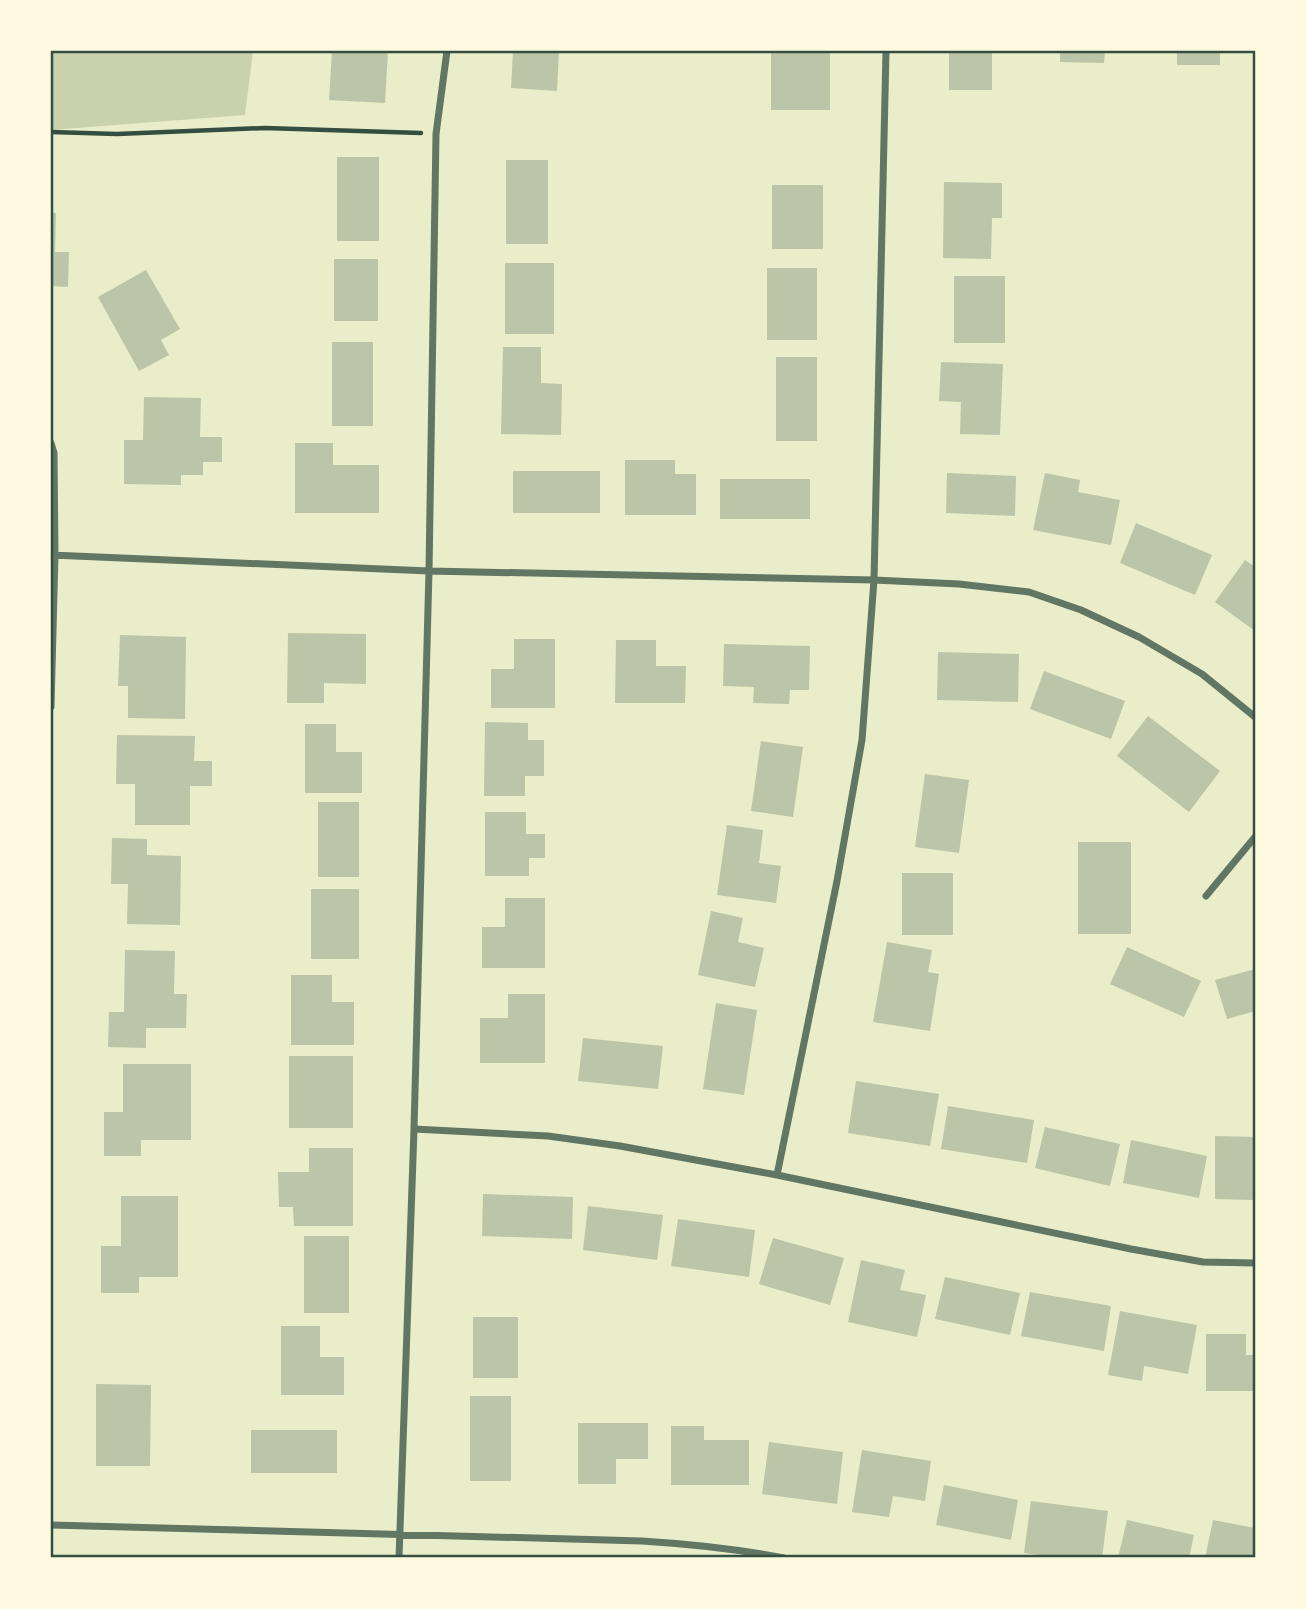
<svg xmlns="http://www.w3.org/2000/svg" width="1306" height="1609" font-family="'Golos Text',sans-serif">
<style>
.green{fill:#cad2ad}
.building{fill:#bcc5a7}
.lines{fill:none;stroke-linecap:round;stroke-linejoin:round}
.path{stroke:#344e41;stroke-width:4.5}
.minor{stroke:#617663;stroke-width:7}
.neatline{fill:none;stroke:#344e41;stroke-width:2.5}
</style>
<rect width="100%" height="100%" fill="#e9edc9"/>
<path class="green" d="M51 51H253L245 115 51 130Z"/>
<path class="building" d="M332 51H388L385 103 329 100Z
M513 51H559L557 91 511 88Z
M771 51H830V110H771Z
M949 51H992V90H949Z
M1060 51H1105L1104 63 1060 62Z
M1177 51H1220V65H1177Z
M337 157H379V241H337Z
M506 160H548V244H506Z
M944 182 1002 183V218H992L991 259 943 258Z
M772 185H823V249H772Z
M51 213H56L55 252H69L68 287 51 286Z
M334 259H378V321H334Z
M505 263H554V334H505Z
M767 268H817V340H767Z
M146 270 180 329 161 340 169 355 139 371 98 297Z
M954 276H1005V343H954Z
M332 342H373V426H332Z
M503 347H541V383L562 384 561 435 501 434Z
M776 357H817V441H776Z
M941 362 1003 364 1000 435 960 434 961 402 939 401Z
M144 397 201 398 200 437H222V462H203V475H181V485L124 484V440H143Z
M295 443H333V465H379V513H295Z
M625 460H675V474H696V515H625Z
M513 471H600V513H513Z
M947 473 1016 476 1015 516 946 513Z
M1045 473 1080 480 1078 492 1120 500 1111 545 1033 530Z
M720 479H810V519H720Z
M1136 523 1212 555 1195 595 1120 563Z
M1245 560 1255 567V631L1215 602Z
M288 633 366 634V684L324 683V703H287Z
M120 635 186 637 185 719 128 718V686H118Z
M514 639H555V708H491V669H514Z
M616 640H656V666H686L685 703H615Z
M724 644 810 646 809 690H790L789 704 753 703 754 687 723 686Z
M938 652 1019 654 1018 702 937 700Z
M1044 671 1125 701 1111 739 1030 709Z
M1148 716 1220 771 1189 812 1117 756Z
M485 722 528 723V740H544V776H525V796H484Z
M305 724H336V752H362V793H305Z
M117 735 195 736 194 761H212V786H190V825H135V784H116Z
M761 741 803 747 793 817 751 811Z
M925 774 969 780 959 853 915 847Z
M318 802H359V877H318Z
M485 812H526V834H545V858H529V876H485Z
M727 825 763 830 759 863 781 866 776 903 717 895Z
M112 838 147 839V855L181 856 180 925 127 924 128 884H111Z
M1078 842H1131V934H1078Z
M902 873H953V935H902Z
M311 889H359V959H311Z
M505 898H545V968H482V927H505Z
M711 911 743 918 738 942 764 948 755 987 698 975Z
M887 942 932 950 928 972 939 974 930 1031 873 1022Z
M1127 947 1201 981 1184 1017 1110 984Z
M125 950 175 951 174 994H187L186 1028H146V1048L108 1047 109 1012H124Z
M1255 969V1011L1227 1019 1215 980Z
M291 975H332V1002H354V1045H291Z
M508 994H545V1063H480V1018H508Z
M716 1003 757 1010 744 1095 703 1089Z
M583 1038 663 1046 658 1089 578 1081Z
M289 1056H353V1128H289Z
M123 1064H191V1140H141V1156H104V1112H123Z
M856 1081 939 1094 930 1146 848 1133Z
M948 1106 1034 1120 1027 1163 941 1149Z
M1045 1127 1120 1144 1110 1186 1035 1168Z
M1215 1136 1255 1137 1254 1200 1215 1199Z
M1131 1140 1207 1156 1199 1198 1123 1183Z
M309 1148H353V1226H294L293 1207H279L278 1172H309Z
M483 1194 573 1197 572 1239 482 1236Z
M121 1196H178V1277H139V1293H101V1246H121Z
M588 1206 663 1215 657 1260 583 1250Z
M678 1219 755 1230 749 1277 671 1266Z
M304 1236H349V1313H304Z
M773 1238 844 1258 830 1305 759 1284Z
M861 1260 905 1270 900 1290 926 1295 917 1337 848 1322Z
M945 1277 1020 1293 1010 1335 935 1319Z
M1030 1292 1111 1306 1104 1351 1021 1336Z
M1120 1311 1197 1325 1188 1374 1144 1366 1142 1381 1108 1375Z
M473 1317H518V1378H473Z
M281 1326H320V1357H344V1395H281Z
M1206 1334H1246V1355H1255V1391H1206Z
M96 1384 151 1385 150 1466H96Z
M470 1396H511V1481H470Z
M578 1423H648V1459H616V1484H578Z
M671 1426H704V1440H749V1485H671Z
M251 1430H337V1473H251Z
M769 1442 843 1452 837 1504 762 1494Z
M862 1450 931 1461 925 1501 893 1496 889 1517 852 1512Z
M944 1485 1018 1500 1011 1540 936 1525Z
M1031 1501 1108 1511 1102 1558H1060L1024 1553Z
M1127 1520 1194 1535 1189 1558H1118Z
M1213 1520 1255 1528V1558H1205Z"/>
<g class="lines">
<path class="path" d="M51 132 117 134 265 128 421 133"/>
<path class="minor" d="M51 443 54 453 55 555 51 707
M51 555 429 571 874 580 959 584 1029 592 1081 610 1139 637 1202 674 1255 717
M1206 896 1255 837
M414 1129 548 1136 620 1146 777 1175 1131 1249 1203 1262 1255 1263
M777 1175 837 881 862 740 874 580 886 51
M51 1525 642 1541C690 1544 737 1549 784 1558
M399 1558 414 1129 429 571 436 134 447 51"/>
</g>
<rect width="1306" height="1609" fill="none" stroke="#fefae0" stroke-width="105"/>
<rect x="52" y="52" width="1202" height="1504" class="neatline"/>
</svg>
